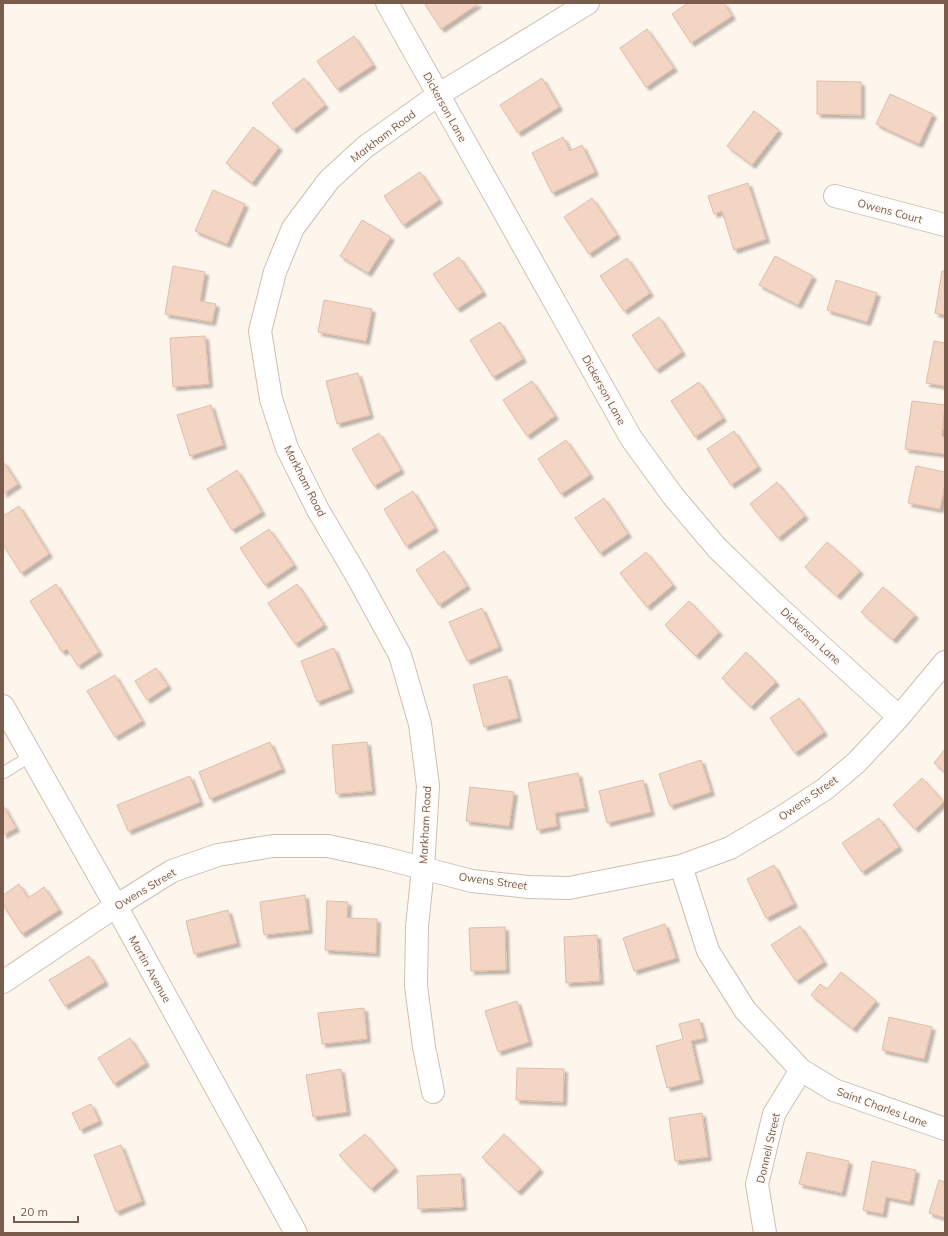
<svg xmlns="http://www.w3.org/2000/svg" width="948" height="1236" font-family="Mulish,sans-serif">
<style>
.building{fill:#f3d5c3;stroke:#e6bba3;filter:url(#shadow)}
.lines{fill:none;stroke-linecap:round;stroke-linejoin:round}
.lane-casing{stroke:#d1beb0;stroke-width:13}
.street-casing{stroke:#d1beb0;stroke-width:24}
.lane{stroke:#fff;stroke-width:11}
.street{stroke:#fff;stroke-width:22}
.labels{text-anchor:middle;dominant-baseline:central;stroke-width:3;stroke-linejoin:round;paint-order:stroke}
.street-label{font-size:11px;fill:#7a5c4d;stroke:#fffaf3}
</style>
<defs>
<filter id="shadow"><feDropShadow dx="3.5" dy="3.5" stdDeviation="1" flood-color="#0004"/></filter>
</defs>
<rect width="100%" height="100%" fill="#fdf6ec"/>
<path class="building" d="M424 3H477L478 4 441 29Z
M688 3H724L732 16 691 43 672 14Z
M647 29 674 68 646 87 620 48Z
M354 36 373 65 337 89 317 61Z
M304 78 325 105 293 130 272 103Z
M542 78 559 107 518 133 500 105Z
M817 81 861 82V115L817 114Z
M890 94 933 114 919 144 876 124Z
M754 111 779 130 752 165 727 146Z
M253 127 279 147 252 183 226 163Z
M563 137 570 151 582 145 595 172 552 193 532 153Z
M420 172 439 200 403 225 384 196Z
M748 183 766 239 734 250 722 211 714 214 708 196Z
M213 190 245 204 227 244 195 231Z
M592 198 617 235 589 254 564 217Z
M362 220 391 237 368 273 340 256Z
M775 256 813 276 798 305 759 285Z
M459 257 483 292 457 309 433 274Z
M627 258 650 293 624 311 600 276Z
M173 266 205 272 200 301 216 304 212 322 165 314Z
M942 271H945V315L935 313Z
M836 280 877 293 867 322 827 310Z
M324 300 372 309 366 341 318 332Z
M659 317 682 352 656 370 632 335Z
M500 322 523 359 493 377 470 340Z
M205 336 209 384 173 387 170 338Z
M934 341 945 343V386L926 383Z
M358 373 370 415 337 424 326 381Z
M532 381 555 416 527 436 503 400Z
M699 382 723 418 695 437 671 401Z
M912 401 945 405 942 436 945 437V454L905 449Z
M211 405 223 445 190 456 177 415Z
M734 431 758 467 731 485 707 449Z
M379 433 401 470 374 486 352 449Z
M566 440 590 475 561 494 538 459Z
M3 461 18 484 3 494Z
M916 466 945 472V483L940 509 908 503Z
M237 470 262 512 232 530 207 489Z
M777 482 805 516 778 538 750 504Z
M413 491 435 528 406 546 384 509Z
M604 498 628 534 600 553 575 518Z
M19 506 49 554 21 573 3 545V516Z
M269 529 294 565 265 585 240 548Z
M827 542 860 571 837 596 805 567Z
M444 551 467 586 439 605 416 570Z
M646 552 673 585 647 607 620 573Z
M56 584 99 652 78 666 67 649 62 652 30 601Z
M297 584 324 625 295 644 268 603Z
M883 587 915 615 893 640 861 612Z
M689 601 719 632 696 656 665 625Z
M482 608 499 647 467 661 449 622Z
M334 648 350 689 317 702 301 661Z
M746 652 776 682 751 707 722 678Z
M156 668 168 686 147 700 135 681Z
M115 675 142 721 115 737 87 691Z
M507 676 518 718 484 727 473 685Z
M799 698 824 732 795 753 770 718Z
M270 742 282 769 210 799 199 772Z
M367 742 372 791 336 794 332 745Z
M945 749V772L934 763Z
M701 760 711 792 670 806 659 774Z
M578 773 585 808 555 813 557 826 537 830 528 783Z
M190 776 200 802 128 831 117 805Z
M922 778 944 802 915 829 893 805Z
M643 780 651 812 607 823 599 791Z
M470 787 514 792 509 826 466 821Z
M3 805 16 828 3 835Z
M879 818 899 847 862 872 842 843Z
M774 865 794 904 766 918 747 879Z
M19 884 28 898 44 887 59 910 22 934 3 905V895Z
M305 895 309 930 264 935 260 902Z
M327 901 348 902 347 918 377 919 376 953 325 950Z
M228 910 237 943 194 954 186 921Z
M665 924 676 958 634 971 623 938Z
M800 926 824 962 796 981 771 945Z
M505 927 506 970 471 971 469 928Z
M597 935 600 981 566 983 564 937Z
M89 956 105 982 65 1006 49 980Z
M841 972 876 1001 853 1029 811 995 820 984 827 989Z
M517 1001 529 1042 498 1052 485 1011Z
M364 1008 367 1039 322 1044 318 1013Z
M889 1017 932 1027 924 1059 882 1050Z
M699 1019 704 1038 691 1041 700 1080 667 1088 656 1046 683 1039 679 1024Z
M130 1038 146 1063 114 1084 98 1058Z
M517 1068 564 1069 563 1102 516 1100Z
M341 1069 347 1112 313 1117 306 1075Z
M91 1104 99 1121 80 1130 72 1113Z
M702 1113 708 1157 675 1161 669 1118Z
M365 1134 395 1168 371 1189 339 1155Z
M504 1134 540 1169 518 1192 482 1157Z
M121 1145 142 1201 116 1212 94 1155Z
M807 1152 849 1161 842 1193 799 1184Z
M872 1161 916 1170 910 1202 886 1197 883 1214 863 1210Z
M461 1174 463 1207 418 1209 417 1176Z
M939 1180 945 1182V1218L929 1213Z"/>
<g class="lines">
<g class="lane-casing">
<path id="lane" d="M3 773 31 756"/>
</g>
<g class="street-casing">
<path id="street" d="M387 3 631 438 673 496 717 548 776 605 899 717
M835 196 945 225
M3 706 116 906 296 1233
M681 866 708 951 745 1010 801 1070 834 1090 945 1129
M3 982 116 906 172 871 218 855 273 846H328L384 858 472 881 529 887 569 888 681 866 730 848 779 819 825 789 857 762 899 717 945 662
M433 1092 424 1047 416 986 417 927 423 868 428 786 420 724 400 655 358 578 318 510 287 448 271 399 260 331 275 272 293 228 329 180 365 147 438 95 588 3
M765 1233 757 1184 774 1114 801 1070"/>
</g>
<use href="#lane" class="lane"/>
<use href="#street" class="street"/>
</g>
<g class="labels">
<g class="street-label">
<text transform="translate(445 107) rotate(61)">Dickerson Lane</text>
<text transform="translate(383 136) rotate(-37)">Markham Road</text>
<text transform="translate(890 211) rotate(15)">Owens Court</text>
<text transform="translate(604 390) rotate(61)">Dickerson Lane</text>
<text transform="translate(305 481) rotate(63)">Markham Road</text>
<text transform="translate(811 636) rotate(43)">Dickerson Lane</text>
<text transform="translate(808 798) rotate(-35)">Owens Street</text>
<text transform="translate(425 825) rotate(-87)">Markham Road</text>
<text transform="translate(493 881) rotate(8)">Owens Street</text>
<text transform="translate(145 889) rotate(-31)">Owens Street</text>
<text transform="translate(150 969) rotate(61)">Martin Avenue</text>
<text transform="translate(882 1107) rotate(20)">Saint Charles Lane</text>
<text transform="translate(768 1148) rotate(-77)">Donnell Street</text>
</g>
</g>
<rect width="948" height="1236" fill="none" stroke="#7a5c4d" stroke-width="8"/>
<path d="M14 1216v6h64v-6" fill="none" stroke="#7a5c4d" stroke-width="2"/>
<text x="20" y="1216" font-size="12" fill="#7a5c4d" stroke="#fffaf3" stroke-width="3" paint-order="stroke">20 m</text>
</svg>
